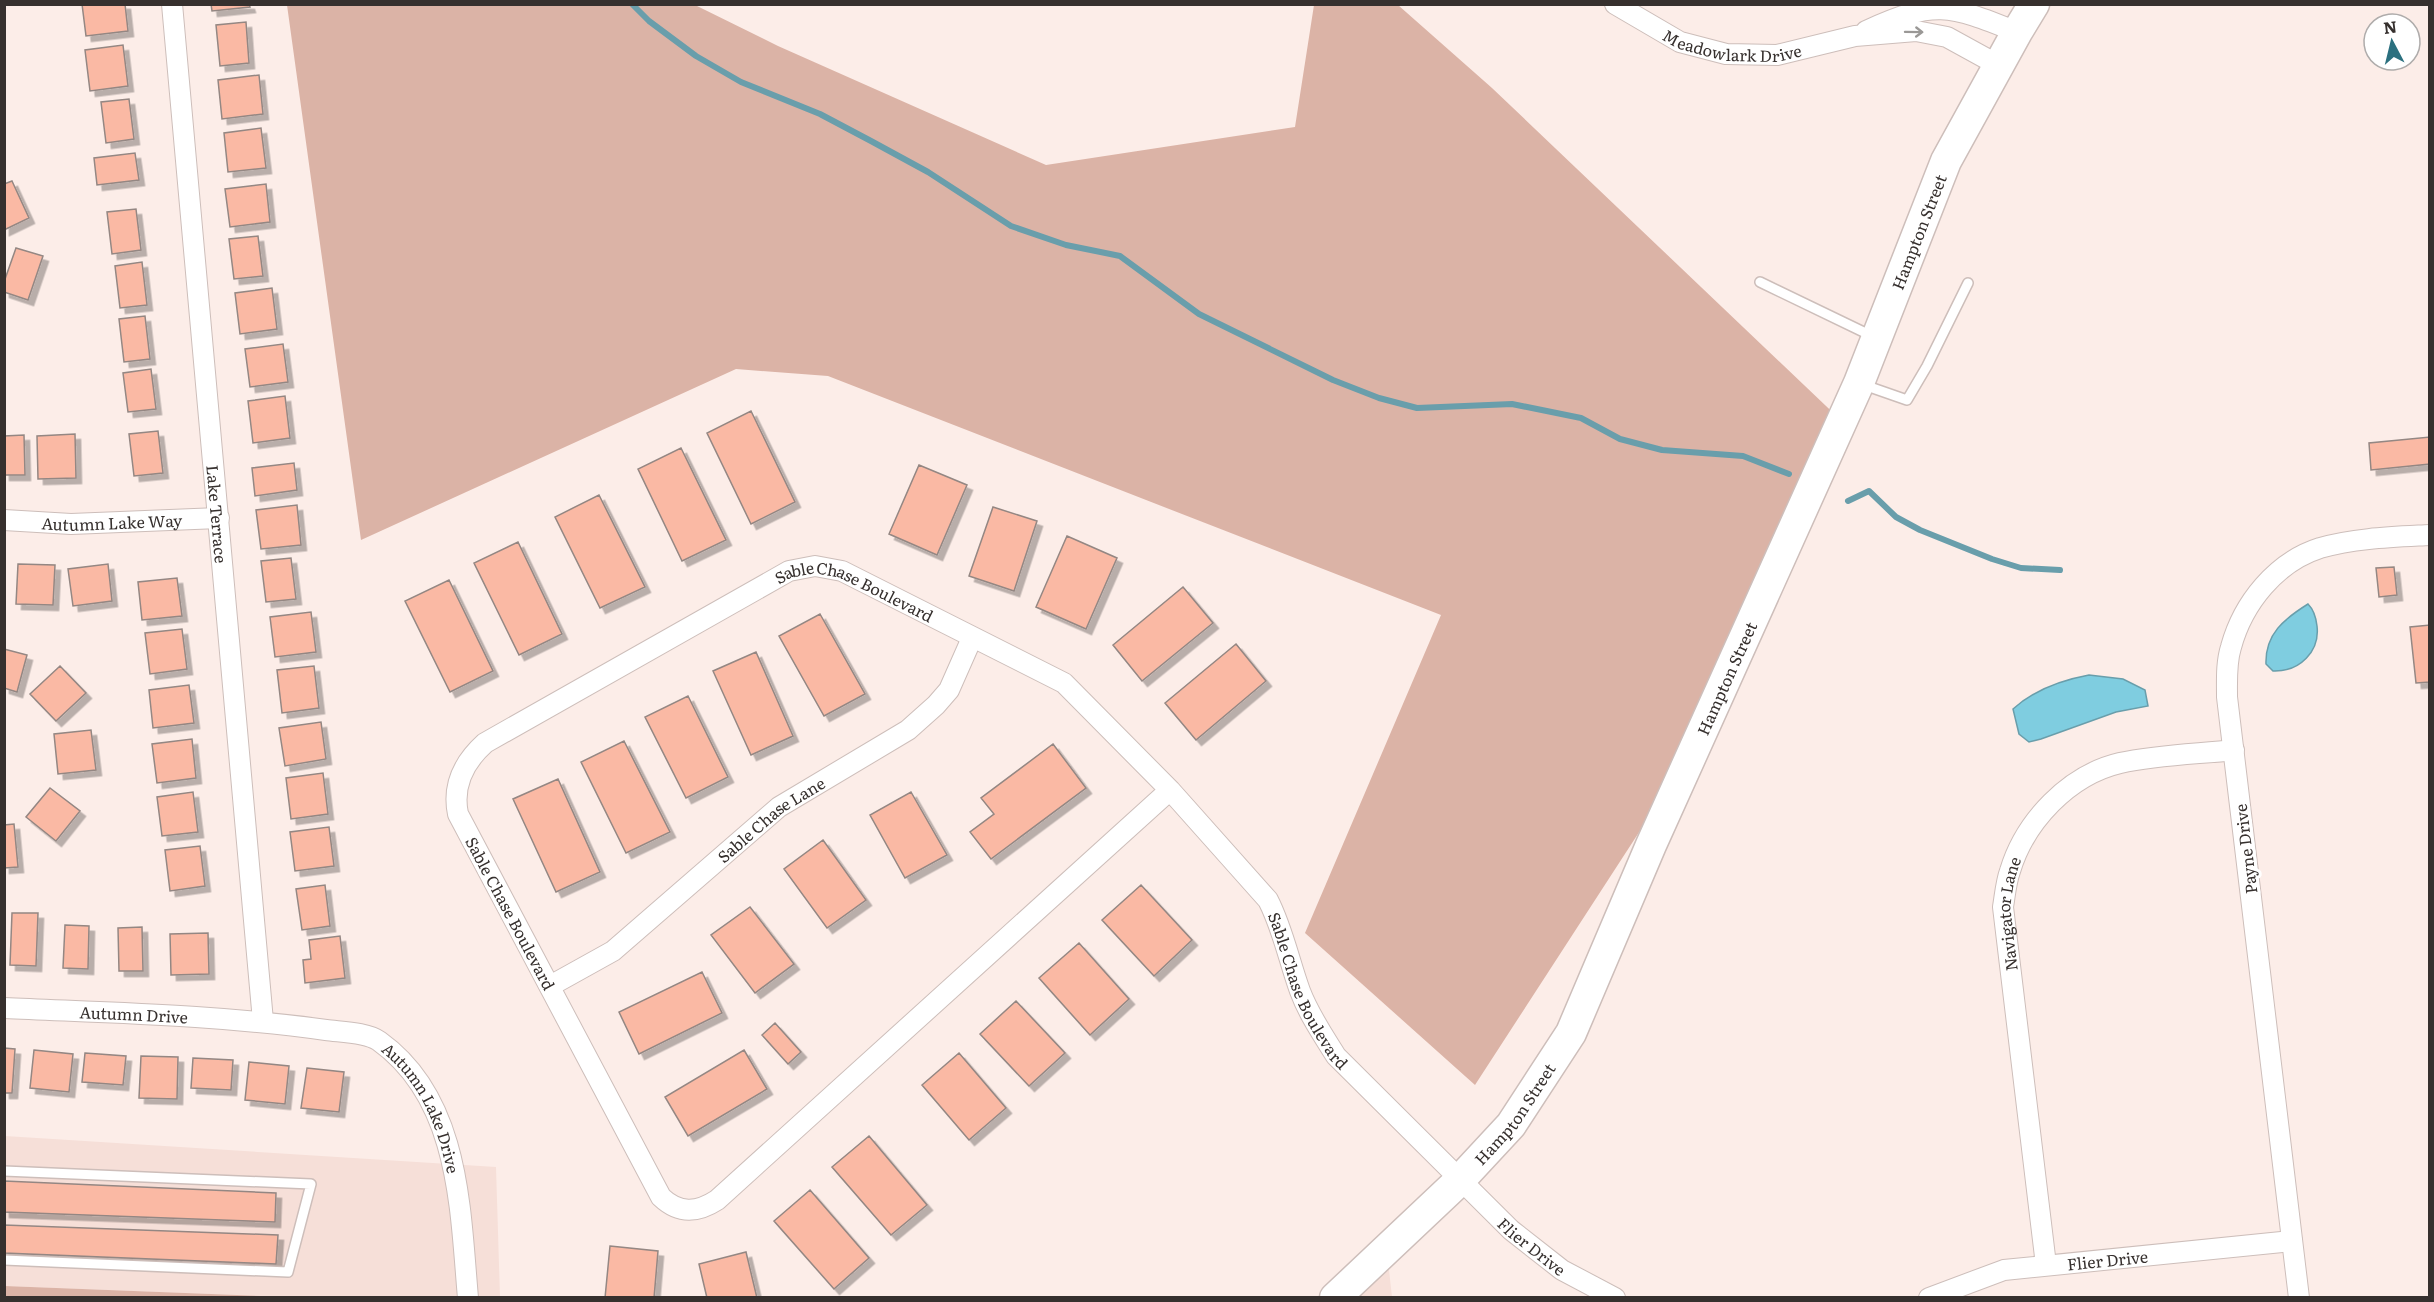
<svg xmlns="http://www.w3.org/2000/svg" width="2434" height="1302" font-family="Literata,serif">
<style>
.built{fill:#f6dfd8}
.green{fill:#dbb3a6}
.water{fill:#7fcde0;stroke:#699eab;stroke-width:1.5}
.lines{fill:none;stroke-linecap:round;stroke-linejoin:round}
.stream{stroke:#699eab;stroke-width:6}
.building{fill:#fab9a4;stroke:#948783;stroke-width:1.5;filter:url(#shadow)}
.service-casing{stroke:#cdbeba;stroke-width:12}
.minor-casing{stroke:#cdbeba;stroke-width:22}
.primary-casing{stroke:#cdbeba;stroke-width:33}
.service{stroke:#fff;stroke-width:9}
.minor{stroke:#fff;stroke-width:20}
.primary{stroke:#fff;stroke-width:30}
.oneway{stroke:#9a9896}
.labels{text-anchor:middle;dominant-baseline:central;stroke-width:6;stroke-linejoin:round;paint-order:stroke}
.street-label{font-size:16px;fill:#36302e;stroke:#fff}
</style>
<defs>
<filter id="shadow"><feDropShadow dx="5.5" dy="5.5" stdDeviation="0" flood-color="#0004"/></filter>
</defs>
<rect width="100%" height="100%" fill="#fcede8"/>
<path class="built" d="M5 1136 496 1167 500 1297H286L5 1286Z
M1386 1243 1392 1297 1327 1298Z"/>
<path class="green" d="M287 5H695L778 46 1046 165 1295 127 1314 5H1398L1492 88 1847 426 1695 746 1475 1085 1305 933 1441 615 828 376 736 369 361 540Z
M5 1286 286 1297 5 1298Z"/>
<path class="water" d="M2308 604C2314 610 2316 617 2317 626 2320 651 2300 672 2273 671L2266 664C2265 634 2284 619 2308 604Z
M2089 675 2123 679 2145 690 2148 706 2116 712 2041 739 2029 742 2019 734 2013 709C2034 690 2062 680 2089 675Z"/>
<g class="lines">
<path class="stream" d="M632 4 649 21 696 56 741 82 820 114 871 141 928 172 1011 226 1066 245 1120 256 1199 314 1333 380 1379 398 1417 408 1512 404 1581 418 1620 439 1662 450 1743 456 1789 474
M1848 501 1869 491 1896 517 1920 530 1992 559 2021 568 2060 570"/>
</g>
<path class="building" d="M82 4H125L128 31 86 36Z
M211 4H249L250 7 212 11Z
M246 22 249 63 220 66 216 25Z
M123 45 128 86 90 91 85 50Z
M259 75 263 114 222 119 218 80Z
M129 99 134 139 106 143 101 102Z
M261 128 266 168 228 172 224 133Z
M135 153 139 180 97 185 94 158Z
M12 181 29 218 4 230V184Z
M266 184 270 222 230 227 225 189Z
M136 209 141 250 112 254 107 212Z
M258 236 263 276 234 279 229 239Z
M16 248 43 256 28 300 4 292V282Z
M142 262 147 305 120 308 115 266Z
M272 288 277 329 240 334 235 293Z
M145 316 150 359 124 362 119 319Z
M283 344 288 382 250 387 245 349Z
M151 369 156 409 128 412 123 373Z
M285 396 290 438 253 443 248 401Z
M751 411 795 502 751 524 707 433Z
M158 431 163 473 134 476 129 434Z
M75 434 76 478 38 479 37 436Z
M24 435 25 475H4V436Z
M2430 437V464L2371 470 2369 443Z
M681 448 726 540 682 561 638 469Z
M294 463 297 490 255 496 252 468Z
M919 465 967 485 937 555 889 534Z
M599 495 645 587 600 608 555 517Z
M297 505 301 545 261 549 256 510Z
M993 507 1037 521 1014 591 969 576Z
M1067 536 1117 558 1086 629 1036 607Z
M518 542 562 634 519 655 474 563Z
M291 558 296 599 266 602 261 561Z
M18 564 55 565 53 605 16 604Z
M108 564 112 601 73 606 68 569Z
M2394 567 2397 595 2379 597 2376 568Z
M177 578 182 616 142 620 138 582Z
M449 580 493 671 450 692 405 601Z
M1183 587 1213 623 1142 681 1113 645Z
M311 612 316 652 275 657 270 617Z
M820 614 865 694 824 716 779 636Z
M2430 625V682L2416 683 2410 627Z
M182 629 187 669 150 674 145 633Z
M1236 644 1266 681 1196 740 1165 703Z
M4 649 27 655 17 692 4 688Z
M756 652 793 736 751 755 713 671Z
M60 666 86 693 56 721 30 694Z
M314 666 319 708 282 713 277 670Z
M189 685 194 723 153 728 149 690Z
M688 696 728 777 686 798 645 717Z
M321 722 326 759 285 766 279 728Z
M91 730 96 770 58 774 54 734Z
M192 739 196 778 157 783 152 744Z
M624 741 670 832 626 853 581 762Z
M1053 744 1086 788 991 859 970 832 994 814 981 798Z
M323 773 328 814 291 819 286 778Z
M558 779 600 872 556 892 513 799Z
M50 788 80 811 56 841 26 817Z
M193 792 198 832 162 836 157 797Z
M911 792 947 855 905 878 870 815Z
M14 824 18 867 4 868V825Z
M329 827 334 866 295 871 290 832Z
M823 840 866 900 827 928 784 869Z
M200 846 205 886 170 891 165 850Z
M325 885 330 926 302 930 296 889Z
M1141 885 1192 940 1154 976 1102 920Z
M750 907 794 964 755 993 711 935Z
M12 913H38L36 966 10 965Z
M65 925 89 926 88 969 63 968Z
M142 927 143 971H119L118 928Z
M208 933 209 974 171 975 170 934Z
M340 936 345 978 305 983 303 960 311 959 309 940Z
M1079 943 1129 999 1090 1035 1039 978Z
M702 972 722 1013 639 1054 619 1012Z
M1016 1001 1065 1053 1029 1086 980 1034Z
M775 1023 801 1052 788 1064 762 1035Z
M4 1048 15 1049 12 1093H4Z
M34 1050 73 1054 69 1092 30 1088Z
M744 1050 767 1089 688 1136 665 1097Z
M85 1053 126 1056 123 1085 82 1082Z
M959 1053 1006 1108 969 1140 922 1085Z
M141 1056 178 1057 177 1099 139 1098Z
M193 1058 233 1060 231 1090 191 1088Z
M249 1062 289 1066 285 1104 245 1100Z
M307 1068 344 1072 339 1112 301 1108Z
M869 1136 927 1205 891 1235 832 1167Z
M4 1181 276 1193 275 1222 4 1212Z
M810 1190 869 1258 834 1289 774 1221Z
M4 1225 278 1235 276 1264 4 1253Z
M610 1246 658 1251 654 1298H605Z
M746 1252 757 1298H707L699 1264Z"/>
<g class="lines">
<g class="service-casing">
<path id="service" d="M1760 282 1874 337
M1864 385 1907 400 1927 366 1968 283
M4 1171 311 1184 288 1272 4 1260"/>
</g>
<g class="minor-casing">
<g id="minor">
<path id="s1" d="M172 4 263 1021"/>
<path id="s2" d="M1615 4 1680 42 1726 54 1777 55 1855 36 1916 31 1947 37 1998 65"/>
<path d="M1866 31C1934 0 1948 4 2017 32"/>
<path id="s3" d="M4 520 71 524 219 518"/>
<path id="s4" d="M1170 790 717 1200C697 1213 679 1214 661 1197L458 814C452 785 464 762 485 743L789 571 815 566 842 571 1064 683 1170 790 1268 900C1283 929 1289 961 1300 991 1309 1015 1323 1035 1336 1056L1511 1230 1562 1270 1615 1298"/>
<path id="s5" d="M550 986 613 951 779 807 908 730 936 705 949 690 972 638"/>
<path id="s6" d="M4 1008C112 1013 220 1015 326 1030 340 1032 367 1032 379 1041 460 1099 460 1208 468 1298"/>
<path id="s7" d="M2046 1265 2003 907C2005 895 2006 882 2010 871 2025 821 2069 775 2120 763 2157 755 2197 754 2234 750"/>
<path id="s8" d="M1929 1298 2004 1270 2292 1241"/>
<path d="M2299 1298 2227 697C2227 680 2226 663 2231 647 2243 603 2276 562 2320 548 2355 538 2393 537 2430 535"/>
</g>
</g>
<g class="primary-casing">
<g id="primary">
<path id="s9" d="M1335 1298 1459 1181 1511 1125 1571 1033 1651 845 1859 383 1946 161 2017 32 2034 4"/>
</g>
</g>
<use href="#service" class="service"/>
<use href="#minor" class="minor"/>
<use href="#primary" class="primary"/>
</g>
<defs><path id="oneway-shaft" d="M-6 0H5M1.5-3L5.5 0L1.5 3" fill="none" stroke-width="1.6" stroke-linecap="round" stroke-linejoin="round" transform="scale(1.5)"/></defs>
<use class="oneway" href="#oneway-shaft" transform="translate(1914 32) rotate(1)"/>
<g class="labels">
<g class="street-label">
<text stroke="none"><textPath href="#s2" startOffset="128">Meadowlark Drive</textPath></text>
<text stroke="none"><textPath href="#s9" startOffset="1230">Hampton Street</textPath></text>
<text stroke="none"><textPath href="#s1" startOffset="512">Lake Terrace</textPath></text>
<text stroke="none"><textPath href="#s3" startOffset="108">Autumn Lake Way</textPath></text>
<text stroke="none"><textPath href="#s4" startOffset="1605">Sable Chase Boulevard</textPath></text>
<text stroke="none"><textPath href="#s9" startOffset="744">Hampton Street</textPath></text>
<text stroke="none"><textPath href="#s5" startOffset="278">Sable Chase Lane</textPath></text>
<text transform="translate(2245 849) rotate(-97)">Payne Drive</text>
<text transform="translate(511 913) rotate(62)">Sable Chase Boulevard</text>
<text stroke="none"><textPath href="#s7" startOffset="354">Navigator Lane</textPath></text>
<text stroke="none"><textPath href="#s4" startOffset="2235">Sable Chase Boulevard</textPath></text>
<text stroke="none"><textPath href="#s6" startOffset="130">Autumn Drive</textPath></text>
<text stroke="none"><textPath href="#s6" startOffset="459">Autumn Lake Drive</textPath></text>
<text stroke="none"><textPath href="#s9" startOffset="258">Hampton Street</textPath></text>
<text stroke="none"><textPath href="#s4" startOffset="2580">Flier Drive</textPath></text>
<text stroke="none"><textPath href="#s8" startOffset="184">Flier Drive</textPath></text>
</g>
</g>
<rect width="2434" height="1302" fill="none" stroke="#36302e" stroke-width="12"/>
<g transform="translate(2392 42) rotate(353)"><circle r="28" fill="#ffffff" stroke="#afacab" stroke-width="1.5"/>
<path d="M0-4.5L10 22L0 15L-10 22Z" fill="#2b707f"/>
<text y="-9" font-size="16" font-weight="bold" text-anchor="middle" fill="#36302e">N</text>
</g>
</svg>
